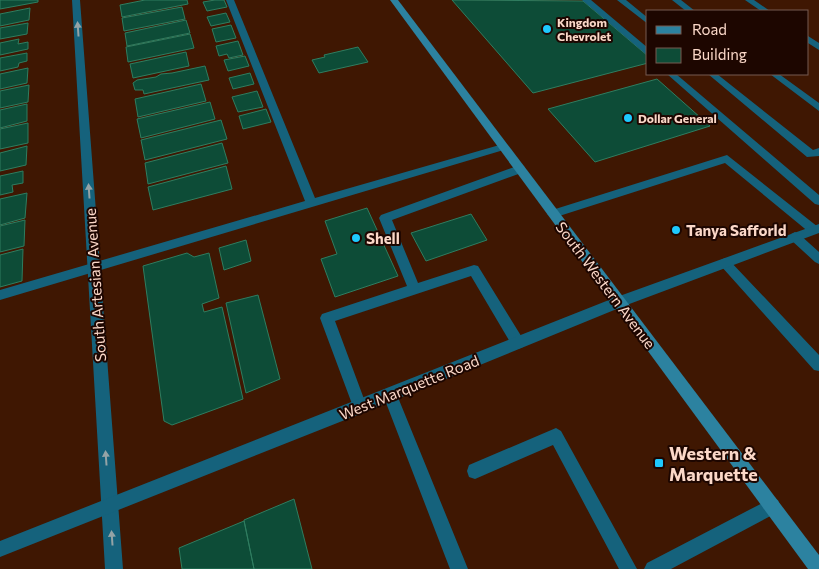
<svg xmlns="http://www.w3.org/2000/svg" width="819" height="569" font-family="Commissioner,sans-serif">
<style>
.building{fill:#0d4c37;stroke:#2f7d60}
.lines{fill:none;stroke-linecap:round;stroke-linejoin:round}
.service{fill:#15627c;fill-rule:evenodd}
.minor{fill:#15627c;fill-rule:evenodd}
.tertiary{fill:#15627c;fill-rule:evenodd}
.secondary{fill:#2c82a0;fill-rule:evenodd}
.oneway{fill:#94a3a6}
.poi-dot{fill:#1ec9fd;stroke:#1d0600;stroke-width:2}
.labels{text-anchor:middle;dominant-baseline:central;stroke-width:4;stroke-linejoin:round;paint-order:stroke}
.far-poi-label{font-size:12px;font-weight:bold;fill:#fbd8c8;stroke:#1d0600;text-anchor:start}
.poi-label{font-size:15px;font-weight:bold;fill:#fbd8c8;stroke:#1d0600;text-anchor:start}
.street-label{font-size:15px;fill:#fbd8c8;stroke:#1d0600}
.near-poi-label{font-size:18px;font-weight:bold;fill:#fbd8c8;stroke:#1d0600;text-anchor:start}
</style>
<rect width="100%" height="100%" fill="#3f1702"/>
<path class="building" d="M0 0H38V2L0 9Z
M145 0H187L188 4 122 17 120 5Z
M215 0H224L227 7 207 11 203 2Z
M452 0 583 1 648 56V63L533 93Z
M182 7 185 19 124 31 122 18Z
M30 8 29 20 0 26V14Z
M226 13 230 22 211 26 207 17Z
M186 20 190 33 127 46 125 33Z
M28 23 27 34 0 39V28Z
M231 25 236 38 216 42 212 29Z
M190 34 194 48 128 62 126 47Z
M19 39 18 44 28 42V49L0 55V43Z
M238 41 243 55 229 58 227 54 219 56 216 46Z
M358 47 368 62 319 73 312 60 325 57 324 55Z
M186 52 189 66 133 78 130 64Z
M27 53V61L19 63 18 67 0 71V58Z
M245 56 249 66 228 71 224 60Z
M205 66 209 80 144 94 143 90H135L133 83 137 80 156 77 161 74 172 73Z
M28 68 27 83 0 89V74Z
M250 73 254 84 233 89 229 78Z
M657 79 710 126 595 162 548 109Z
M201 84 206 101 138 117 135 99Z
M29 85 28 102 0 108V91Z
M257 91 263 107 238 112 232 97Z
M210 102 215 119 141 138 137 119Z
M27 104V121L0 128V110Z
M266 109 271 122 243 129 239 116Z
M221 120 227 139 145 160 141 140Z
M28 123V143L0 149V129Z
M222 143 228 163 148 184 145 163Z
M27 146 26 165 0 171V153Z
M226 166 232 189 153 210 148 187Z
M23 171V183L12 185 13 192 0 195V176Z
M27 193 25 218 0 225V199Z
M367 208 398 276 335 297 321 259 337 254 325 221Z
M471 214 487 240 426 261 411 233Z
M25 220 24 246 0 252V226Z
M246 240 251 261 224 270 219 248Z
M23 249 22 281 0 287V255Z
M187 253 194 257 209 253 219 298 202 304 204 312 222 307 243 399 172 425 164 421 143 266Z
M258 295 280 379 246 393 226 303Z
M294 499 312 569H254L244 520Z
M244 521 254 569H182L179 548Z"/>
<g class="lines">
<path class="service" d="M226 0H234L315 198 503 144 508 147 507 149 0 300V290L305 201Z
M582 0H591L648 48V56Z
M617 0H626L648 18V24Z
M672 0H681L695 11H686Z
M667 74H676L819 195V205L815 204Z
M708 74H717L813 150 819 148V156L807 157Z
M770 74H779L819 103V111Z
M727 155 818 227V233H810L725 163 553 218 547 214 549 211Z
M520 165 524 166 525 169 524 172 392 220 418 283 474 265 478 266 523 339 525 343 523 347 518 349 513 347 471 276 335 321 367 407 365 412 360 414 355 412 320 318 322 314 407 286 379 218 381 215Z
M795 232 799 234 819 252V264L815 262 791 240 789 237 791 234Z
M725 258 729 260 819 355V371L814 370 721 266 719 263 721 260Z
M390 388 395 390 397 395 468 569H450L383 395 385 390Z
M556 428 561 431 637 569H619L553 445 475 479 469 477 467 471 469 465Z
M772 498 778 500 780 506 778 512 671 569H644L647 563Z"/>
<path class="minor" d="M72 0H80L123 569H105Z
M745 0H754L770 11H761Z
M808 36 819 43V50L808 43Z"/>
<path class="tertiary" d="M819 224V233L624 306 360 414 0 557V541L614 298Z"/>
<path class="secondary" d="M390 0H398L819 555V569H808Z"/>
</g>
<defs><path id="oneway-solid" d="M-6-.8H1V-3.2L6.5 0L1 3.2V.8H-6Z" transform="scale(1.25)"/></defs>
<g class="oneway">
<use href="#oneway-solid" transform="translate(78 29) rotate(-94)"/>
<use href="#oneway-solid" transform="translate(89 191) rotate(-94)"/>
<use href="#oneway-solid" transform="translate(106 458) rotate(-94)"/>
<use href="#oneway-solid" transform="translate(112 538) rotate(-94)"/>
</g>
<g class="poi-dot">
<circle cx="547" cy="29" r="5"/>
<circle cx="628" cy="118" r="5"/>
<circle cx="676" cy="230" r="5"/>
<circle cx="356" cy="238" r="5"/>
<rect x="654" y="458" width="10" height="10" rx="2.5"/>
</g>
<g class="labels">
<g class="far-poi-label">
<text x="557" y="22">Kingdom<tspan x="557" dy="14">Chevrolet</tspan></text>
<text x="638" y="118">Dollar General</text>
</g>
<g class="poi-label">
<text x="686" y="230">Tanya Safforld</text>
<text x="366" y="238">Shell</text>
</g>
<g class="street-label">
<text transform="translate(95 285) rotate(-94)">South Artesian Avenue</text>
<text transform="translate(606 285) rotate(53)">South Western Avenue</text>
<text transform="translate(409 387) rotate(-22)">West Marquette Road</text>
</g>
<g class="near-poi-label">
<text x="669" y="453">Western &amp;<tspan x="669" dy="21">Marquette</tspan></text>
</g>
</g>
<rect x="646" y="10" width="162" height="65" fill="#1d0600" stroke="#765a50"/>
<rect x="656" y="26" width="25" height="8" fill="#2c82a0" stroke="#765a50"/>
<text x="692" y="35" font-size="15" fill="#fbd8c8">Road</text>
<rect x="656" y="48" width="25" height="15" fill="#0d4c37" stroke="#765a50"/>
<text x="692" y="60" font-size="15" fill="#fbd8c8">Building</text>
</svg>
